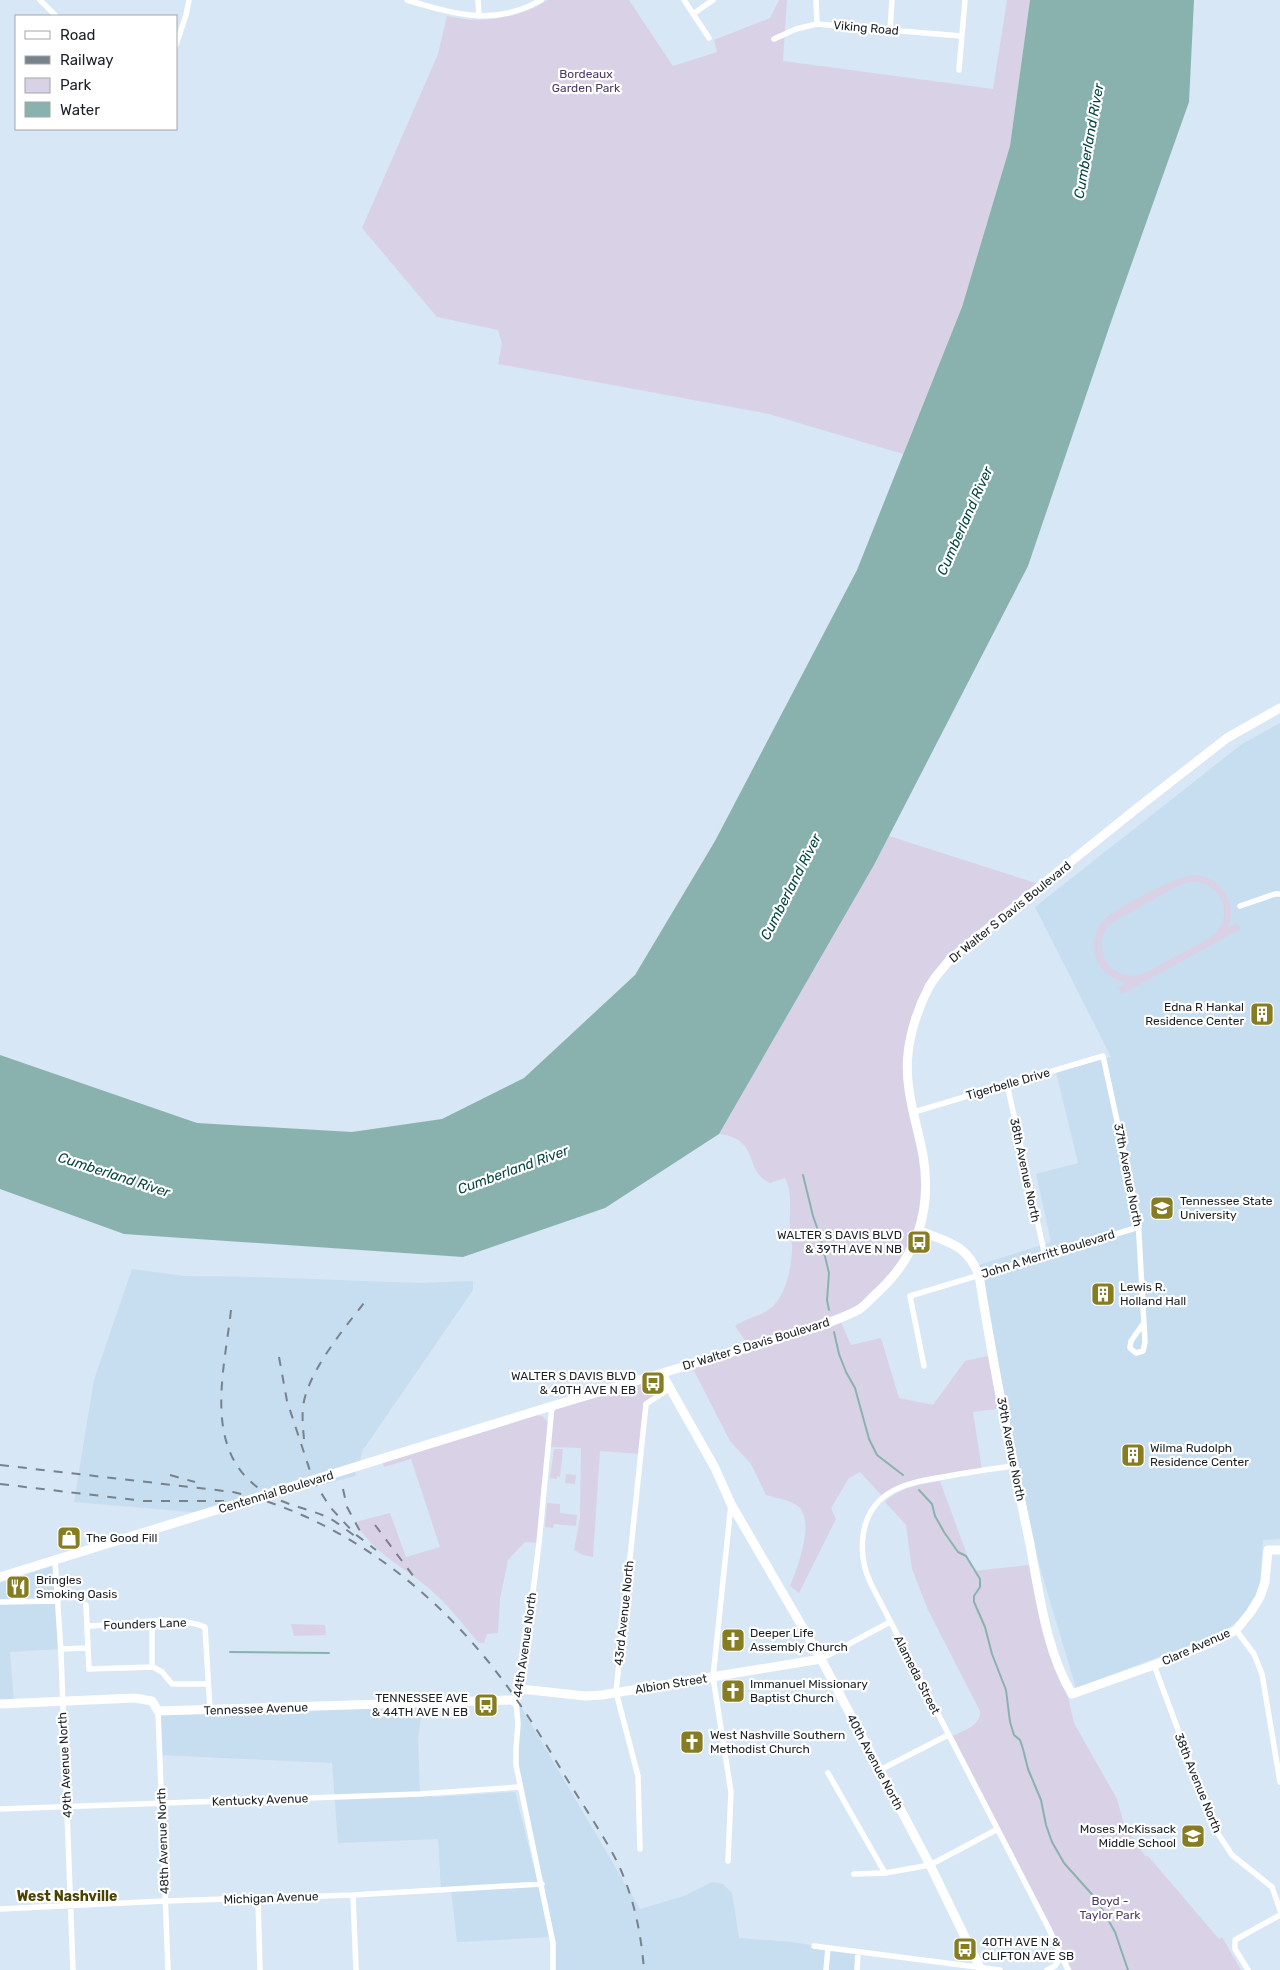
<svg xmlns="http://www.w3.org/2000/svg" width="1280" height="1970" font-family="Rubik,sans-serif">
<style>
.built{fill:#c7ddf0}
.green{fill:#d9d2e6;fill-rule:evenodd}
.water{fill:#89b2ae}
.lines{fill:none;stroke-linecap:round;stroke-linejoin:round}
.stream{stroke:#89b2ae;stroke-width:2}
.street{stroke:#fff;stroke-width:5.5}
.secondary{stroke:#fff;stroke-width:9}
.rail{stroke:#77828b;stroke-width:2;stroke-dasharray:9 9;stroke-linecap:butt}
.labels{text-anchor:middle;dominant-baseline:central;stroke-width:4.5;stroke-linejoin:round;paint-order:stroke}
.street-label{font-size:12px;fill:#1a2025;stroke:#fff}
.park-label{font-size:12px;fill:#4d3b67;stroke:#fff}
.poi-label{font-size:12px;fill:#1a2025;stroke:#fff;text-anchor:start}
.water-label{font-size:14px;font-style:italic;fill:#054642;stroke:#fff}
.neighbourhood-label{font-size:14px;font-weight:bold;fill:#494200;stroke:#fff}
</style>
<rect width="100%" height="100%" fill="#d7e7f5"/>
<path class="built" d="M1280 723V1539L1263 1540 1260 1582 1254 1599 1242 1618 1227 1629 1214 1636 1076 1688 1035 1551 979 1265 1051 1242 1036 1174 1078 1163 1056 1072 1111 1057 1035 907 1242 744Z
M132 1269 184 1276 256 1277 419 1283 473 1281V1290L363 1450 355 1476 215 1514 74 1502 94 1380Z
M52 1566 61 1649 10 1652 14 1703 0 1704V1583Z
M517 1700 640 1909 684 1896 712 1882 723 1884 732 1893 739 1938 791 1942 856 1952 855 1970H553L551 1937 457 1942 451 1889H441L438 1839 338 1843 332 1763 160 1755 158 1711 423 1702 418 1739 420 1794 435 1797 515 1792 547 1920 516 1765Z"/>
<path class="green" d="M548 0H629L673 66 717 52 714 40 770 18 779 0H787L783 61 993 89 1007 0H1030L1010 146 962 307 903 454 769 414 498 364 502 344 498 330 437 317 362 228 438 54 447 16C482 24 518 19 548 0Z
M889 836 1042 885 950 959 928 988 908 1054 925 1189 909 1253 859 1309 839 1318 851 1345 881 1338 899 1398 933 1405 965 1361 993 1355 1003 1408 973 1412 982 1470 918 1480 884 1498 860 1472 849 1478 831 1508 836 1519 799 1593 790 1586C797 1569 815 1523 799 1507 791 1500 776 1498 766 1495L751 1464 730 1441 691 1365 749 1346 735 1326C747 1317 765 1316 775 1304 787 1290 791 1268 792 1250 793 1242 790 1234 790 1227 789 1209 793 1194 785 1178L770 1183C743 1171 761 1139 719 1134L874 865Z
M1193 875C1221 876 1238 901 1228 928L1237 923 1241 929 1122 994 1118 988 1126 983C1113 979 1102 973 1097 960 1092 948 1094 934 1101 923 1111 910 1176 876 1193 875ZM1188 882C1223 879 1238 920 1208 939 1193 947 1178 955 1163 963 1156 967 1147 973 1139 975 1125 978 1109 971 1104 957 1099 945 1102 934 1110 924L1179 885Z
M662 1374 670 1388 646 1404 641 1454 600 1451 593 1557 583 1555 574 1550 580 1517 581 1448 549 1447 539 1543 525 1542 508 1560 500 1599 498 1633 487 1634 484 1643H479C464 1626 450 1607 433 1592 408 1569 372 1553 355 1522L390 1513 406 1557 440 1547 411 1459 384 1467 382 1459 535 1414 543 1417 550 1425 552 1406Z
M554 1449H563L560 1477 557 1476V1479L550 1478Z
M566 1474 576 1475 575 1484 565 1483Z
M940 1481 973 1571 1029 1565 1036 1602 1068 1697 1074 1723 1117 1799 1124 1824 1145 1856H1148L1219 1939 1222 1937 1241 1970H1072L953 1736C964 1730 981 1726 980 1711L928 1610 912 1569 906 1525 885 1502C900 1487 920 1485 940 1481Z
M547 1503 560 1504V1513L577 1515 576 1526 554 1524 553 1528 545 1527Z
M291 1624 325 1625 326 1635 294 1636Z"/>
<path class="water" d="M1030 0H1194L1189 102 1112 319 1028 566 874 865 719 1134 605 1208 463 1257 124 1234 0 1189V1055L197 1123 352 1132 442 1119 524 1078 635 975 715 841 857 570 962 307 1010 146Z"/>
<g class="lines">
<path class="stream" d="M803 1175 813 1216 820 1236 829 1273 827 1300 829 1310
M834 1332 839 1354 846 1372 855 1388 869 1439 877 1455 903 1475
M919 1490 932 1504 935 1516 944 1532 958 1552 966 1556 980 1579V1587L974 1596V1602L985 1627 992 1654 1006 1690 1010 1722 1014 1735 1020 1740 1023 1749 1028 1769 1041 1800 1046 1825 1052 1842 1064 1863 1097 1900 1115 1932 1128 1970
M230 1652 329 1653"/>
<path class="street" d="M40 0 56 16
M407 0C454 14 495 27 541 0
M478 0 479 16
M684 0 709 38
M816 0 817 24
M693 14 713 0
M890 30 892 0
M774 39 796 29 817 24 961 36
M176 45 186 15 189 0
M959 70 965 0
M1240 906 1275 894H1280
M1007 1084 1045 1256
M914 1112 1103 1056 1138 1218 1145 1342 1143 1351 1136 1353 1130 1348 1131 1341 1143 1324
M924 1366 910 1296 1139 1227
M552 1406 539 1543 521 1689 516 1702 518 1724 516 1749V1765L553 1943V1970
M1013 1466C992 1469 970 1472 949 1476 911 1482 869 1488 863 1536 861 1553 863 1568 871 1584L1048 1927 1068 1970
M55 1560 61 1654 73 1970
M0 1602 58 1601
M86 1605 89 1669 153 1667 162 1672 172 1684H208
M152 1622V1667
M87 1626C124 1626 169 1613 205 1627L210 1710
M1236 1630 1254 1654 1262 1674 1280 1782
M61 1649 88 1648
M821 1659 890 1622
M1154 1665 1215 1829 1232 1855 1272 1887 1280 1910
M158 1711 168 1970
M880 1770 948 1735
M828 1773 885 1873
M0 1809 420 1794 520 1787
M640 1849 638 1776 616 1692 646 1404 670 1388
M728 1861 731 1792 713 1677 731 1504
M854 1874 885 1873 930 1865 996 1830
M353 1895 356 1970
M258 1898 260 1970
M0 1909 165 1901 353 1895 542 1884
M814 1946 1000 1970
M826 1970 828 1948
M857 1970 858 1952
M1047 1970 1055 1966 1061 1957
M1248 1970 1235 1949V1940L1280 1915"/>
<path class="secondary" d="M920 1231C948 1242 966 1244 979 1275 993 1365 1011 1455 1030 1544 1039 1592 1046 1651 1072 1694L1154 1665 1213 1642 1236 1630 1250 1613 1260 1597 1265 1582 1268 1550H1280
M662 1374 715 1468 731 1504 821 1659 930 1865 981 1970
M0 1577 552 1406 823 1325C835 1320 847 1316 858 1310 865 1306 871 1298 878 1292 918 1255 932 1209 923 1155 917 1123 904 1088 908 1054 910 1033 918 1008 928 989 933 978 943 969 950 959L1136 809 1227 738 1280 708
M521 1689 585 1696 602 1695 821 1659
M0 1704 135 1698 152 1701 158 1711 511 1700 516 1702"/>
<path class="rail" d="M231 1310C224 1375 199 1459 273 1497 290 1506 309 1509 327 1517 337 1522 346 1530 355 1536
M279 1357 287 1401 313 1480 330 1507 355 1534 376 1550
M304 1439C303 1429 302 1418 303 1407 307 1373 343 1330 364 1303
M0 1465 233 1492C330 1514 419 1578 482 1654 514 1692 540 1734 565 1776 581 1802 598 1827 613 1854 632 1889 641 1930 644 1970
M170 1475 195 1482
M0 1484 144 1501H250
M343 1489 347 1507 361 1533
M375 1525 417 1581"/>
</g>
<defs>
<g id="building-square" transform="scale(1.25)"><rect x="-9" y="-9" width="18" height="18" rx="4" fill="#867d23" stroke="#fff"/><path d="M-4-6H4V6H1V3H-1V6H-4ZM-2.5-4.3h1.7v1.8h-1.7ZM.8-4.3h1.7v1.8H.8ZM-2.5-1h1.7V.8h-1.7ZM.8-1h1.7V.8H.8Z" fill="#fff"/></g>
<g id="university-square" transform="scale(1.25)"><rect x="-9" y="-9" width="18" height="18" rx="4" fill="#867d23" stroke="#fff"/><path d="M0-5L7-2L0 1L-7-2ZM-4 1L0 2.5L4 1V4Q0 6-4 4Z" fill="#fff"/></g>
<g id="bus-square" transform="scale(1.25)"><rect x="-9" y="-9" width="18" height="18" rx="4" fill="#867d23" stroke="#fff"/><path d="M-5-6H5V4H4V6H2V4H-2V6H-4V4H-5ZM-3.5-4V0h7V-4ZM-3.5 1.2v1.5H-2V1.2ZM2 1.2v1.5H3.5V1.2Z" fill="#fff"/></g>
<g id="shop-square" transform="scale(1.25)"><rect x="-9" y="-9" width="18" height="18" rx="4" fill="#867d23" stroke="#fff"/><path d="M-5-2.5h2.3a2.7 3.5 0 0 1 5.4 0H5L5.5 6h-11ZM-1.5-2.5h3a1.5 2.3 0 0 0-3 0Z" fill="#fff"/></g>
<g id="restaurant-square" transform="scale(1.25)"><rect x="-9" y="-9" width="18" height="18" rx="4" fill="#867d23" stroke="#fff"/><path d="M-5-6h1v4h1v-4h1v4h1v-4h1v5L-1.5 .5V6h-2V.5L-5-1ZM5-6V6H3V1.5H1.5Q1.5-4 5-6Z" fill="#fff"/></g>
<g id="church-square" transform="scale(1.25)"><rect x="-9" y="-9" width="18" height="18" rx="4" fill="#867d23" stroke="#fff"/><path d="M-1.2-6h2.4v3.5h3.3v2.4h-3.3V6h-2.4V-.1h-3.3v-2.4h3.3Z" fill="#fff"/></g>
<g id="school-square" transform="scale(1.25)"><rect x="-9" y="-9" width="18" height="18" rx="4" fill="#867d23" stroke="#fff"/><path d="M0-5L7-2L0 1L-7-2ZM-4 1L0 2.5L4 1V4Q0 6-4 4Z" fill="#fff"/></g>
</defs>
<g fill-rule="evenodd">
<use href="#building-square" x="1262" y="1014"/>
<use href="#university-square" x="1162" y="1208"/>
<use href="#bus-square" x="919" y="1242"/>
<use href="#building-square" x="1103" y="1294"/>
<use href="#bus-square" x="653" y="1383"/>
<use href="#building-square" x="1133" y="1455"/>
<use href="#shop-square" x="69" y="1538"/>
<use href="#restaurant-square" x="18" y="1587"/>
<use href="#church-square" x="733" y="1640"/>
<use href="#church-square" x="733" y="1691"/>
<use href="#bus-square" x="486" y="1705"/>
<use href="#church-square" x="692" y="1742"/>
<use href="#school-square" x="1193" y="1836"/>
<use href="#bus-square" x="965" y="1949"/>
</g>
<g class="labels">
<g class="street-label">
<text transform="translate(866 28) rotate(5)">Viking Road</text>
<text transform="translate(1010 912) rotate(-39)">Dr Walter S Davis Boulevard</text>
<text transform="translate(1008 1084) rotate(-16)">Tigerbelle Drive</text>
<text transform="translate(1025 1170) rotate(78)">38th Avenue North</text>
<text transform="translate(1128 1175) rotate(79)">37th Avenue North</text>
<text transform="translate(1048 1254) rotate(-17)">John A Merritt Boulevard</text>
<text transform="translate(756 1344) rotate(-17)">Dr Walter S Davis Boulevard</text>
<text transform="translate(1011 1449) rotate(79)">39th Avenue North</text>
<text transform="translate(276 1492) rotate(-17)">Centennial Boulevard</text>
<text transform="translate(624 1613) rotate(-84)">43rd Avenue North</text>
<text transform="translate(145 1624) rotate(-2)">Founders Lane</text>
<text transform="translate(525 1645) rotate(-82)">44th Avenue North</text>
<text transform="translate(1196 1647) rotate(-24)">Clare Avenue</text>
<text transform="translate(917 1675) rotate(63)">Alameda Street</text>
<text transform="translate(671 1684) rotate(-9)">Albion Street</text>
<text transform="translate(256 1709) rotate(-2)">Tennessee Avenue</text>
<text transform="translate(875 1762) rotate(62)">40th Avenue North</text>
<text transform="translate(65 1765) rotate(-93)">49th Avenue North</text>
<text transform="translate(1198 1783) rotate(68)">38th Avenue North</text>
<text transform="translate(260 1800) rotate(-2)">Kentucky Avenue</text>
<text transform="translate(163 1841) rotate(-92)">48th Avenue North</text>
<text transform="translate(271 1898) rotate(-2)">Michigan Avenue</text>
</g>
<g class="park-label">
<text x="586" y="74">Bordeaux<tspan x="586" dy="14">Garden Park</tspan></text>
<text x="1110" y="1901">Boyd -<tspan x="1110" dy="14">Taylor Park</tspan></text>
</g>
<g class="poi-label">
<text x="1244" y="1007" text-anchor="end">Edna R Hankal<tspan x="1244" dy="14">Residence Center</tspan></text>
<text x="1180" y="1201">Tennessee State<tspan x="1180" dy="14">University</tspan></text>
<text x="902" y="1235" text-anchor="end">WALTER S DAVIS BLVD<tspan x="902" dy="14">&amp; 39TH AVE N NB</tspan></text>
<text x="1120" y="1287">Lewis R.<tspan x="1120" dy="14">Holland Hall</tspan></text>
<text x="636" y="1376" text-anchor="end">WALTER S DAVIS BLVD<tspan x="636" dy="14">&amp; 40TH AVE N EB</tspan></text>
<text x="1150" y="1448">Wilma Rudolph<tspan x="1150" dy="14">Residence Center</tspan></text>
<text x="86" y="1538">The Good Fill</text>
<text x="36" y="1580">Bringles<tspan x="36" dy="14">Smoking Oasis</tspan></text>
<text x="750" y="1633">Deeper Life<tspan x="750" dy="14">Assembly Church</tspan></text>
<text x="750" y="1684">Immanuel Missionary<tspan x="750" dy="14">Baptist Church</tspan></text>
<text x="468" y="1698" text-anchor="end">TENNESSEE AVE<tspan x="468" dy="14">&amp; 44TH AVE N EB</tspan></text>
<text x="710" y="1735">West Nashville Southern<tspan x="710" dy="14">Methodist Church</tspan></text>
<text x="1176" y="1829" text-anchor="end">Moses McKissack<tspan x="1176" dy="14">Middle School</tspan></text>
<text x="982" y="1942">40TH AVE N &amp;<tspan x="982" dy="14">CLIFTON AVE SB</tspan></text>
</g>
<g class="water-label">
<text transform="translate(1089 141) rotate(-80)">Cumberland River</text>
<text transform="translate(965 521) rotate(-66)">Cumberland River</text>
<text transform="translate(791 887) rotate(-63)">Cumberland River</text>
<text transform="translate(513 1170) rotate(-20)">Cumberland River</text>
<text transform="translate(114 1175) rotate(18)">Cumberland River</text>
</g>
<g class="neighbourhood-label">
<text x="67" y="1896">West Nashville</text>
</g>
</g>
<rect x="15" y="15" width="162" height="115" fill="#ffffff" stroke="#a3a6a8"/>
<rect x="25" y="31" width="25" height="8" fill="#ffffff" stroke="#a3a6a8"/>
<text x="60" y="40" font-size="15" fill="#1a2025">Road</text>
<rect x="25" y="56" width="25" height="8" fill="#77828b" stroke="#a3a6a8"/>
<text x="60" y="65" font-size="15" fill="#1a2025">Railway</text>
<rect x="25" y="78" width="25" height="15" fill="#d9d2e6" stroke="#a3a6a8"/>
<text x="60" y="90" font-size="15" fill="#1a2025">Park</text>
<rect x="25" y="102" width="25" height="15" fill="#89b2ae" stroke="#a3a6a8"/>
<text x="60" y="115" font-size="15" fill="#1a2025">Water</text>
</svg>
